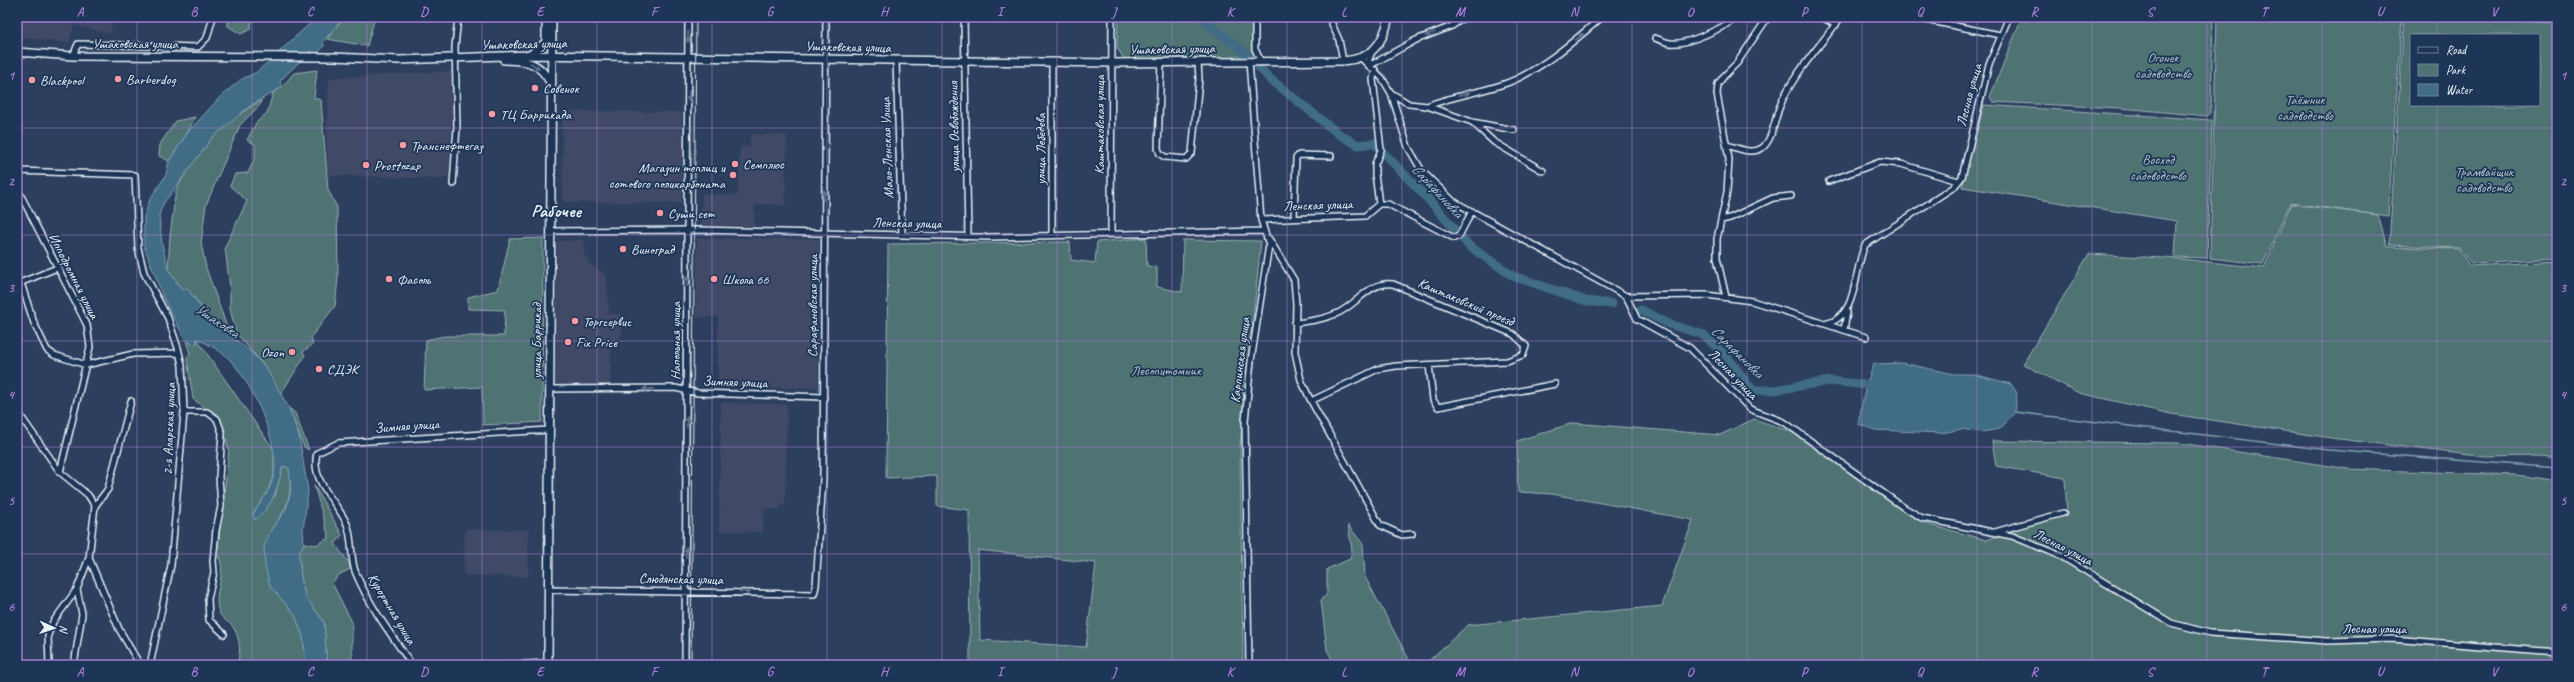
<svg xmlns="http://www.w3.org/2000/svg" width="2574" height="682" font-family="Caveat,sans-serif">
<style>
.built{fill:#3f4a66}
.green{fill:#4f7273;stroke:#9cb2b6;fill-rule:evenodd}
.water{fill:#406c86;stroke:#83a1b4}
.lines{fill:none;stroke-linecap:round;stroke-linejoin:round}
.stream{stroke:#83a1b4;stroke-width:1.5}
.river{stroke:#406c86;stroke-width:9}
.minor-casing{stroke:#e8f1f8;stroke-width:8}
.major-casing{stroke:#e8f1f8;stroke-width:10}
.minor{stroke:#1d3557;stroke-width:5}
.major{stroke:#1d3557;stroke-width:7}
.tram{stroke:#e8f1f8;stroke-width:1}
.oneway{fill:#64778f}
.grid{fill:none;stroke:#a77bd6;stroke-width:1;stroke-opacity:0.55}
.poi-dot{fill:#ff9aa2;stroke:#1d3557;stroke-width:1.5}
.labels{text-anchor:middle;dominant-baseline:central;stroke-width:3.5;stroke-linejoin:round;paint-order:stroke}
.street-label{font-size:14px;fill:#e8f1f8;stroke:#1d3557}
.park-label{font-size:14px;fill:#b2c5c9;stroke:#1d3557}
.poi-label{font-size:14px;fill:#e8f1f8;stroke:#1d3557;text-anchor:start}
.water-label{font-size:15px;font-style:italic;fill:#adc2d0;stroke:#1d3557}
.district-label{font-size:18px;font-weight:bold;fill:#e8f1f8;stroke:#1d3557}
.neatline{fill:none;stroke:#a77bd6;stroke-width:1.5}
.grid-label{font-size:13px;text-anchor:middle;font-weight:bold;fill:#a77bd6}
</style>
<rect width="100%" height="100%" fill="#2c3f5e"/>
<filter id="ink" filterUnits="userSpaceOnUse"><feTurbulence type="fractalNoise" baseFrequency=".025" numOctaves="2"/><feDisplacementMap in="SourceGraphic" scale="8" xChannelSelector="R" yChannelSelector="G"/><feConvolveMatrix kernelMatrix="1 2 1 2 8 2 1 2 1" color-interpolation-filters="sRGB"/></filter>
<g filter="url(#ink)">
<path class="built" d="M17 17H114L110 34 74 25 69 43 17 37Z
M454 71 449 176 442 179 328 175 326 160 329 78Z
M562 111 682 112V203L563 202Z
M750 134 787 135 785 205 755 204 754 227 701 226 702 194 738 195 740 146 750 147Z
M697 238 819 239 818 388H718V317H696Z
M584 240V256L588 258 589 263 606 275 609 314H621L622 334 611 348 610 387H555L557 241Z
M721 403 787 404 785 505H781L780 509H764L763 532 719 531Z
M465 529 529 530 528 577 464 575Z"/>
<path class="green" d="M228 17H252L251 29 241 34 228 26Z
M344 17H375L367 46 327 39Z
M1118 17H1253L1252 40 1255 57 1124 59 1117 48Z
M2022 17H2213L2211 113 2207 116 2121 108 1993 102 1990 97Z
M2217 17H2402L2388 216 2290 203 2263 264 2210 258Z
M2404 17 2557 22V258L2471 263 2459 248 2389 245ZM2411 35H2539V105H2411Z
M317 70 314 98 321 100 328 190 337 207 338 278 335 306 311 337 313 344 303 352 305 356 280 395 266 368 236 333 230 309V288L225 247 247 201 230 186 235 174 248 173 255 158V144L247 140 256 123 267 113 273 93 282 87 294 73Z
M261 100 260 105 240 125 206 205 201 243 206 268 229 333 209 319 194 297 182 290 168 269 170 236 176 190 191 164 212 138 237 116Z
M1984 105 2212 120 2207 258 2175 257 2177 221 1962 187Z
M195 117 188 132 169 161 159 156 160 144 176 121Z
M2291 204 2378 215 2387 247 2458 249 2470 266 2557 261V458L2540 456 2486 457 2331 438 2171 414 2079 393 2023 364 2089 254 2181 259 2264 268Z
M543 238 542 422 483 425 482 387 424 390 426 340 444 336H504L505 310 468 309V297L498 290 510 239Z
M1146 238 1147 266 1157 267V287L1182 292 1183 240 1261 241 1240 446 1243 665H970L969 510 937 506V476L886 478 888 244 1070 242 1071 260 1095 263 1097 242ZM978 550 1096 563 1086 647 980 640Z
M196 338 274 450V474L267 493 253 514 275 496 283 466 289 468C292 496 289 506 272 528L286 604 295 614 303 637 306 665H236C242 654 240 637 233 627 229 622 222 619 220 614 210 593 230 574 217 554L229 451 221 419 193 399 187 358 190 353 186 341 195 345Z
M289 408 295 413 309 450 304 447Z
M1754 419 1792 432 1900 509 1930 525 1987 540 2028 524 2067 516 2065 478 1996 466 1992 441 2180 443 2349 469 2516 475 2557 481V665H1424L1468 625 1662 606 1693 520 1552 494 1518 492 1517 441 1573 423 1720 435Z
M314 485 342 535 335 544 350 564V569L339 575 332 583 352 622V665H327L324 622 305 596 301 578 299 553 304 543 316 545 329 538Z
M1348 525 1363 544 1365 577 1412 665H1335L1327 650 1321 600 1327 594V569L1350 559 1352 550Z"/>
<path class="water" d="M317 17H344L323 42 324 46 317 54 310 51 280 81 282 87 250 106 212 138 163 204 159 215 162 244 168 269 182 290 187 288 209 319 251 352 266 368 289 408 299 436 308 491 303 530 304 543 299 553 301 578 305 596 324 622 327 665H306L303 637 295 615 270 586 265 566 264 546 272 528 286 510 291 490 289 468 283 466C277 488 274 505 255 520L253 514C261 502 271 489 274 474 280 444 252 384 232 362 222 351 210 345 197 339L196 345 186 341 164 299 144 246V217L150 199 166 175 169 161 188 132 222 95 242 79 257 72Z
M1902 363 1954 374H1973L2011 384 2017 393 2015 412 2000 429 1982 432 1962 429 1942 433 1875 430 1858 424 1866 385 1874 364Z"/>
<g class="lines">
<path class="stream" d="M2015 412 2329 450 2557 468"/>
<path class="river" d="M1200 17 1254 60
M1259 67 1269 78 1340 135 1358 145 1374 143 1431 202 1469 246 1513 276 1586 301 1612 304
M1641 310 1669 324 1704 335 1728 358 1752 390H1774L1830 381 1866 385"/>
<g class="minor-casing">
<path id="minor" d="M964 17 968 236
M1255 17V49L1261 62
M1329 17 1339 40 1343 61
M1822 17 1836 25
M1911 17 2000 35
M1655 38C1660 40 1665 42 1670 43 1686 46 1725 27 1737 17
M1372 52 1369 59V66L1416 40 1452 26 1465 17
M73 56 78 44 198 47 207 38 213 17
M1362 59 1382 78 1391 93 1408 147 1422 171 1453 201 1626 296 1637 319 1690 348 1750 409 1784 422 1903 507 1922 518 2012 536 2061 556 2171 623 2210 633 2328 641 2392 639 2557 652
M896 61 902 235
M1161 62 1158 148 1160 154 1165 157 1186 159 1192 153 1199 79 1198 62
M1375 70 1373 79 1381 150 1375 164V174L1379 204
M1391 93 1409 104 1427 106 1472 122 1514 130
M1427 106C1452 96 1478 93 1504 84 1539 72 1574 41 1602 17
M1472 122 1494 142 1543 171
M1727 145C1737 148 1752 155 1762 148 1773 140 1775 117 1780 106 1792 75 1822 44 1841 17
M17 171 135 175 138 248 144 273 168 318 178 348 182 365 184 412 171 565 150 665
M1829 181 1880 162 1901 164 1958 181
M453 184 457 127 455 47 458 17
M17 188 87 325 90 347 60 472
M1294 218 1296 158 1299 155 1331 156
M1261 220 1365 216 1379 204H1388L1454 238 1459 236 1472 211
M1721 220 1730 218 1773 198 1791 196
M550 231 699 230 989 237 1264 231
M1111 233 1112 17
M1052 236V62
M1269 239 1294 280 1296 304 1295 352 1301 380 1311 401 1380 525 1402 535 1412 534
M21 283 34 323 47 350 54 355 86 365 133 354 179 353
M17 284 57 268
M1626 296 1706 295 1752 301 1866 337
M1726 297 1717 258V239L1727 192 1729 159 1717 94 1718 84 1724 76 1737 63 1768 17
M1295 323C1311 321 1326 319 1340 312 1359 302 1370 281 1393 284L1513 334 1526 346 1523 355 1507 361 1396 366 1378 369 1311 401
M1825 324C1859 317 1853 272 1865 245L1954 187 1962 177 1989 64 2009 17
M1844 330 1847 312
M1429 365 1433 400 1438 407 1555 384
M549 389 675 388 698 393 824 397
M17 411 60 472 88 495 95 506 89 558 119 629 140 665
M184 412H207L217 419 222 433 219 477 221 506 216 530 213 561 214 572 208 599 209 620 224 634
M95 506 108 489 131 401
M1995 532 2063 513
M548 590 814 594 816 586 823 479 826 17
M49 665 48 635 53 622 77 589 89 558
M74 665 82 614 77 589
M412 665C392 636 368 604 355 571 350 557 353 539 347 524 336 500 310 481 317 453L338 443 549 430
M508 665 548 663
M685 665 688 17
M1249 665 1245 421 1251 361 1269 245 1261 220 1249 61"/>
</g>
<g class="major-casing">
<path id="major" d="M17 52 73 56 334 57 399 60 530 55 1111 63 1343 61C1371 59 1383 45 1389 17
M530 55 546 42V17
M504 60C528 61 539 61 551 84
M548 665 552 17"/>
</g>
<use href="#minor" class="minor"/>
<use href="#major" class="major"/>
<path class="tram" d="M691 665 696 17"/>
</g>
<defs><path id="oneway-solid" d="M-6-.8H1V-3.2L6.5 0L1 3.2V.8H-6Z"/></defs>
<g class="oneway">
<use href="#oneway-solid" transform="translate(1430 34) rotate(160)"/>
<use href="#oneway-solid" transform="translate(688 37) rotate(91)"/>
<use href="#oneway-solid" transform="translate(1579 37) rotate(-40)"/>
<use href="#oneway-solid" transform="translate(535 66) rotate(34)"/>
<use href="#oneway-solid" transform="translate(1464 94) rotate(-13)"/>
<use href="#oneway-solid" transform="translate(689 96) rotate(90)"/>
<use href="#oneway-solid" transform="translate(824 195) rotate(-89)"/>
<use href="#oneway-solid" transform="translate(687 281) rotate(-90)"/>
<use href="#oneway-solid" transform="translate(648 389) rotate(179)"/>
<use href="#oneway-solid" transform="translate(687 422) rotate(-89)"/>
<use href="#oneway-solid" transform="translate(686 552) rotate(-89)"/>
<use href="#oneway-solid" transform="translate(587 590)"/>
<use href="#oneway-solid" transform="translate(745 592) rotate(2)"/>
</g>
</g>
<path class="grid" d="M137 17V665M252 17V665M367 17V665M482 17V665M597 17V665M712 17V665M827 17V665M942 17V665M1057 17V665M1172 17V665M1287 17V665M1402 17V665M1517 17V665M1632 17V665M1747 17V665M1862 17V665M1977 17V665M2092 17V665M2207 17V665M2322 17V665M2437 17V35M2437 105V665M17 128H2557M17 235H2557M17 341H2557M17 447H2557M17 554H2557"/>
<g class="poi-dot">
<circle cx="118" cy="79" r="4"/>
<circle cx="32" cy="80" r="4"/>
<circle cx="535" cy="88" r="4"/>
<circle cx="492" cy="114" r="4"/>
<circle cx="403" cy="145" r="4"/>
<circle cx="735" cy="164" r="4"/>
<circle cx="366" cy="165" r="4"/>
<circle cx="733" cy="175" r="4"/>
<circle cx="660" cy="213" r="4"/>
<circle cx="623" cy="249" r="4"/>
<circle cx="389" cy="279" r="4"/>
<circle cx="714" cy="279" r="4"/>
<circle cx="575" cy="321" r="4"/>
<circle cx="568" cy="342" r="4"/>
<circle cx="292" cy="352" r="4"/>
<circle cx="319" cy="369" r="4"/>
</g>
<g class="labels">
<g class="street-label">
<text x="135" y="43">Ушаковская улица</text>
<text transform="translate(524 44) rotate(-1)">Ушаковская улица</text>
<text transform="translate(848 47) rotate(1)">Ушаковская улица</text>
<text transform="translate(1172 49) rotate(-1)">Ушаковская улица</text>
<text transform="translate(1969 95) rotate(-75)">Лесная улица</text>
<text transform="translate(1099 125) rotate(-90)">Каштаковская улица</text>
<text transform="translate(954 127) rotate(-91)">улица Освобождения</text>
<text transform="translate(887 148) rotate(-92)">Мало-Ленская Улица</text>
<text transform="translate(1040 149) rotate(-90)">улица Лебедева</text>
<text transform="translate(1318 205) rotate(-2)">Ленская улица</text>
<text transform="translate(907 223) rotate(1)">Ленская улица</text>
<text transform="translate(74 276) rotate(63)">Ипподромная улица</text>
<text transform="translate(1466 302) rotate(23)">Каштаковский проезд</text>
<text transform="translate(812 306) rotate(-90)">Сарафановская улица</text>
<text transform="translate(536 341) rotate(-90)">улица Баррикад</text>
<text transform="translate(675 341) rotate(-90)">Напольная улица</text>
<text transform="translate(1240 360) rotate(-83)">Карпинская улица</text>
<text transform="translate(1733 374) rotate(46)">Лесная улица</text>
<text transform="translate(735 382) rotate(2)">Зимняя улица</text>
<text transform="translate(407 426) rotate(-4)">Зимняя улица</text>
<text transform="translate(169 429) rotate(-88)">2-я Аларская улица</text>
<text transform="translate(2063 547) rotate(27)">Лесная улица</text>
<text transform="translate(681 579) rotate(1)">Слюдянская улица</text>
<text transform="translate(392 609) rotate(59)">Курортная улица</text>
<text x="2374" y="628">Лесная улица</text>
</g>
<g class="park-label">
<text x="2163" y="57">Огонек<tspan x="2163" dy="16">садоводство</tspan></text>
<text x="2305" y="99">Таёжник<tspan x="2305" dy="16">садоводство</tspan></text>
<text x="2158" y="159">Восход<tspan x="2158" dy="16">садоводство</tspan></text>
<text x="2484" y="171">Трамвайщик<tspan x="2484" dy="16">садоводство</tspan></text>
<text x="1166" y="370">Лесопитомник</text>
</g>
<g class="poi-label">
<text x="126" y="79">Barberdog</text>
<text x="40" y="80">Blackpool</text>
<text x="543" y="88">Совенок</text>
<text x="500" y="114">ТЦ Баррикада</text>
<text x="411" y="145">Транснефтегаз</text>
<text x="743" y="164">Семплюс</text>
<text x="374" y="165">Prostozap</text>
<text x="725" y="167" text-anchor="end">Магазин теплиц и<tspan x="725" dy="16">сотового поликарбоната</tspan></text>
<text x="668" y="213">Суши сет</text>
<text x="631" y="249">Виноград</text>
<text x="397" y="279">Фасоль</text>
<text x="722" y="279">Школа 66</text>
<text x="583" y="321">Торгсервис</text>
<text x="576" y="342">Fix Price</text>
<text x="284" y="352" text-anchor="end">Ozon</text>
<text x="327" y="369">СДЭК</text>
</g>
<g class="water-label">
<text transform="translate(1437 191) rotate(47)">Сарафановка</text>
<text transform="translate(217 321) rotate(33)">Ушаковка</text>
<text transform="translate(1737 352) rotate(45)">Сарафановка</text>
</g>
<g class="district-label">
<text x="556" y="211">Рабочее</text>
</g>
</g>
<rect width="2574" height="682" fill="none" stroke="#1d3557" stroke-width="44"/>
<rect x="2410" y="34" width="130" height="72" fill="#1d3557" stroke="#6e8097"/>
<rect x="2418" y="47" width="20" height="6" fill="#1d3557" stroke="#6e8097"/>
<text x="2446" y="54" font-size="12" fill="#e8f1f8">Road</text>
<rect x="2418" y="64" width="20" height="12" fill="#4f7273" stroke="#6e8097"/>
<text x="2446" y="74" font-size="12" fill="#e8f1f8">Park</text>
<rect x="2418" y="84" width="20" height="12" fill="#406c86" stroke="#6e8097"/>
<text x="2446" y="94" font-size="12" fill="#e8f1f8">Water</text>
<g transform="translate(54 628) rotate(93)" stroke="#1d3557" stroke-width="3" paint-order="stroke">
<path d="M0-3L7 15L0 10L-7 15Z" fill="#e8f1f8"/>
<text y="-6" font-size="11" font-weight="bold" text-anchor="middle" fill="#e8f1f8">N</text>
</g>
<rect x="22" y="22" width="2530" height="638" class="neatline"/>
<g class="grid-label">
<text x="80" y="16">A</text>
<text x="194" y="16">B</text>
<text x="310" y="16">C</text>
<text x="424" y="16">D</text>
<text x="540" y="16">E</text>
<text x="654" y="16">F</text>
<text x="770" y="16">G</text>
<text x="884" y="16">H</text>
<text x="1000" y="16">I</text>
<text x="1114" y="16">J</text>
<text x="1230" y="16">K</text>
<text x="1344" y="16">L</text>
<text x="1460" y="16">M</text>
<text x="1574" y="16">N</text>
<text x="1690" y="16">O</text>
<text x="1804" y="16">P</text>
<text x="1920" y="16">Q</text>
<text x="2034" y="16">R</text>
<text x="2150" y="16">S</text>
<text x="2264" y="16">T</text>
<text x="2380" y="16">U</text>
<text x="2494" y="16">V</text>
<text x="11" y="80">1</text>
<text x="2563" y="80">1</text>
<text x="11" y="186">2</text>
<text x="2563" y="186">2</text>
<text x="11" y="292">3</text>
<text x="2563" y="292">3</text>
<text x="11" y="399">4</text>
<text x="2563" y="399">4</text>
<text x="11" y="505">5</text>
<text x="2563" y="505">5</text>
<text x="11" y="611">6</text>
<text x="2563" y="611">6</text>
<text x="80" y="676">A</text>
<text x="194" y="676">B</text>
<text x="310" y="676">C</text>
<text x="424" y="676">D</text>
<text x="540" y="676">E</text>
<text x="654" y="676">F</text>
<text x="770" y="676">G</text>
<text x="884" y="676">H</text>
<text x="1000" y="676">I</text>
<text x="1114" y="676">J</text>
<text x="1230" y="676">K</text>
<text x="1344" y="676">L</text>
<text x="1460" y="676">M</text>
<text x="1574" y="676">N</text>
<text x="1690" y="676">O</text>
<text x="1804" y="676">P</text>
<text x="1920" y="676">Q</text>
<text x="2034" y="676">R</text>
<text x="2150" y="676">S</text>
<text x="2264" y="676">T</text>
<text x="2380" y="676">U</text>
<text x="2494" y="676">V</text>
</g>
</svg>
